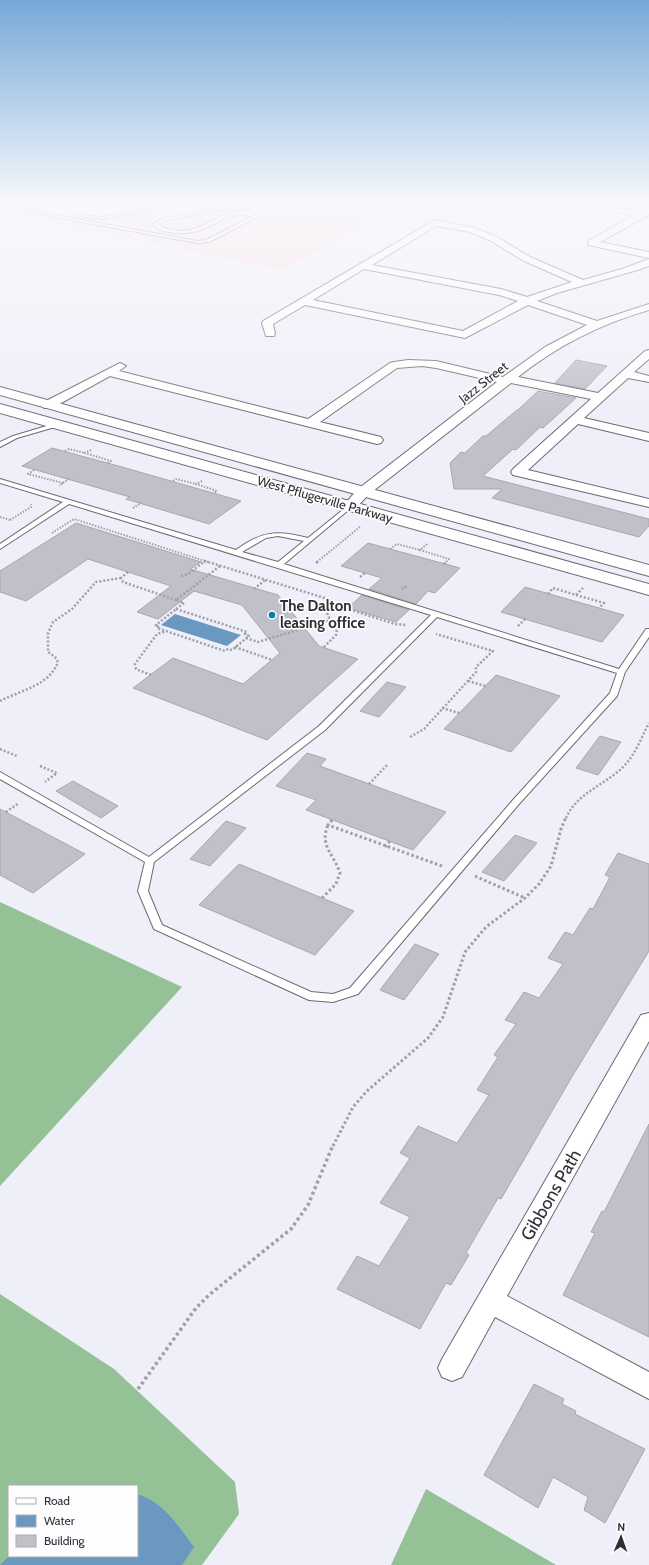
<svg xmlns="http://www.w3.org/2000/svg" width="649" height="1565" font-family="Cabin,sans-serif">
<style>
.education{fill:#f9dee0}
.forest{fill:#94c195;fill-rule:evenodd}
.water{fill:#6b98c1}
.building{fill:#c0c0c9;stroke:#a7a7b0}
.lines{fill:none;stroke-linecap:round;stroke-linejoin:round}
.service-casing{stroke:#6b6b73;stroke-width:2}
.minor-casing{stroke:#6b6b73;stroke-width:2}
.secondary-casing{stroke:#6b6b73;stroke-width:2}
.path-far3{stroke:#9f9fa7;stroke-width:2;stroke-dasharray:1.5 1.5;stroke-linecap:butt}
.path-far2{stroke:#9f9fa7;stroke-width:2.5;stroke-dasharray:2 2;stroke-linecap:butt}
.path-far1{stroke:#9f9fa7;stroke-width:3;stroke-dasharray:2.5 2.5;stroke-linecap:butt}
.path{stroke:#9f9fa7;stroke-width:3.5;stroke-dasharray:3 3;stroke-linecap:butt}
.service{fill:#fff;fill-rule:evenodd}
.minor{fill:#fff;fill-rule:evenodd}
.secondary{fill:#fff;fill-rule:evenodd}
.poi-dot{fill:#0b7ca5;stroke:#fdfdff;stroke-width:1.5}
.labels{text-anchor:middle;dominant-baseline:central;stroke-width:3.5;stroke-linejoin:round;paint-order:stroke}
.far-street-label{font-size:13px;fill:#2f2f33;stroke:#fdfdff}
.poi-label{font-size:15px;font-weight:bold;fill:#2f2f33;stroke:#fdfdff;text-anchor:start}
.near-street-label{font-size:18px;fill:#2f2f33;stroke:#fdfdff}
</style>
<rect width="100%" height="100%" fill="#efeff9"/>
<path class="education" d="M0 203H403L283 270 0 213Z"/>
<path class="forest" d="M0 902 182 987 0 1186Z
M0 1294 114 1369 235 1482 239 1514 202 1565H0ZM9 1486H137V1556H9Z
M426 1489 556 1565H391Z"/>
<path class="water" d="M175 614 241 635 227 646 161 625Z
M137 1494C163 1501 179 1527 194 1547L182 1565H0L9 1556H137Z"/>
<path class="building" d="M576 360 607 366 585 389 555 383Z
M538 391 576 398 543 428 540 427 516 450 513 449 483 476 649 519V526L639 537 492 498 502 489H454L450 463 461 452 465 453 483 436H486L517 410H518Z
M52 448 122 467 241 501 209 524 126 499 130 497 22 466Z
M76 523 201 562 190 569 278 595 319 646 358 659 267 740 133 688 173 658 243 684 280 653 242 605 194 591 158 619 137 612 171 586 88 559 26 601 0 592V571Z
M368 543 390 549 460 568 435 593 428 591 416 604 369 589 382 578 341 566Z
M525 587 599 608 624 615 602 642 501 612Z
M362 595 409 610 396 622 348 608Z
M496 675 560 696 511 752 444 729Z
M387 682 406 687 379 717 360 711Z
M600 736 621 742 598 775 576 768Z
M307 753 326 759 320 766 446 812 413 850 306 810 316 800 276 786Z
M73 781 118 806 101 818 56 791Z
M0 809 85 854 33 893 0 875Z
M226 821 246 828 210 866 190 859Z
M515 835 537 843 504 881 482 872Z
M618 853 649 864V951L570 1080 501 1199 498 1198 466 1253 469 1255 451 1285 446 1283 420 1329 337 1289 357 1256 379 1266 410 1217 380 1203 410 1158 400 1153 418 1126 457 1143 489 1095 477 1090 498 1057 494 1055 516 1024 505 1020 524 992 539 998 563 964 548 958 565 932 573 935 590 908 593 909 610 877 605 875Z
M239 864 322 898 354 911 315 955 199 905Z
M415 944 439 954 404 1000 380 990Z
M649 1124V1337L563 1295 595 1233 591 1232 602 1211 604 1212Z
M534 1384 564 1399 562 1404 576 1411 575 1414 645 1449 605 1523 584 1510 588 1497 553 1477 538 1508 484 1475Z"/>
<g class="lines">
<g class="service-casing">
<path id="service" d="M180 203H192L103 219 77 216 79 215 103 217Z
M251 203H256L249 208 228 209 165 220 158 224C162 228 166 229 172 230 179 231 187 231 194 229 211 224 240 200 257 217L209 242 197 243 0 207V205L197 241 206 240 252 217C233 210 220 223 202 229 191 234 180 234 169 232 162 231 157 230 153 224L164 218 228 207 248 206Z
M60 422 62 423V425L17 438 0 447V442L13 436Z
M0 479 236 550C262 531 277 530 308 538L350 504 352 505V507L284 564 619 669 646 629H649V637L625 672 617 696 519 804 358 994 333 1002 309 1000 154 929 138 891 145 862 0 779V772L149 857 319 726 431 615 69 504 0 549V544L63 502 0 483ZM278 536 304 541 278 562 242 552 266 538ZM437 617 617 673 610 693 513 800 350 988 333 994 311 992 162 925 148 891 154 862 325 730Z"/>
</g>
<g class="minor-casing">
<path id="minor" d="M578 203H598L641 212 649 208V215L600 242 649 252V258L588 245V241L633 216Z
M435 220 475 228 497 237 530 257 583 280 622 269 649 259V266L641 269 557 293 537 301 597 321 649 304V310C600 324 557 346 518 377L598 393 645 351 649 350V359L634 372 649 376V382L628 378 584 418 649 433V441L578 424 528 470 649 499V507L513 475 511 472 513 469 591 399 511 383 368 495 355 509H345L343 506 358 489 497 382 436 368 422 366 397 368 320 422 381 437 383 440 381 443 377 444 110 376 52 408H44L42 405 44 402 120 363 126 366 119 371 308 419 390 363 394 362 408 360 436 361 503 377 545 347 587 325 528 305 465 338 305 305 273 324 275 334 274 336H266L262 323 263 321ZM436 226 470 232 491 241 524 261 572 282 527 297 501 289 372 265ZM364 269 499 295 518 301 463 331 313 300Z
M649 1013V1041L507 1296 649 1372V1399L495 1317 462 1377 452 1381 442 1377 438 1368 442 1359 641 1015Z"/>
</g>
<g class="secondary-casing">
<path id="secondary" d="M0 387 649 565V576L0 395Z
M0 404 649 584V595L0 413Z"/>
</g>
<path class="path-far3" d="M91 450 85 453 111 461 108 463
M65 451 69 449 85 453
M34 470 28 474 63 483 59 486
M173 481 176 479 196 484
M202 481 196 484 217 491 213 493
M63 483 69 479
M133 508 141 503
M0 517 10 520
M10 520 31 507V504
M52 533 74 519 205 561
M427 544 420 550 449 559 446 562
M390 549 397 544 420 550
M204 562H208
M317 562 361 526"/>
<path class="path-far2" d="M316 563 319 561
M444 564 447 561
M128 572 121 578 123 582 176 600
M181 576 188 574 205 561 331 600
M360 577 365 573
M402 588 404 589 407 585
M254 589 265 580
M548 594 553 588 576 595 583 588
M576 595 604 603 599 608
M332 600 330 602 332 604 395 624 406 625
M176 609 247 632 245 634 249 636 232 650 228 649 225 651 157 628 159 626 156 625Z
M176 609 184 603 176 600 220 566
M518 626 525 619
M246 638 258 642 331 620
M235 647 272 660
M324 647 336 635 337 629 328 616 326 608 330 602
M151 675 136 669 135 664 157 634 166 631
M468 681 485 686
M0 701C21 690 49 686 58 662L55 657 48 652V633L53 622 72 609 96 582 121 578
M442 708 459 713
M410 737 424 729 476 672V667L493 651 436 634
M0 749 17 756
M40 766 57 773 45 782
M369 784 388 764
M6 812 19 803
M566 818C577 793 603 786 622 768 635 756 641 738 649 723"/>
<path class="path-far1" d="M332 820 328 825 442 866
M385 847 390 841
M475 876 525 898
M322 898 336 884 340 873C334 854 319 846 328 825
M333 1146 353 1107 367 1091 428 1038 443 1017 465 952 486 927 525 898 539 884 551 866 561 829 566 817"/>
<path class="path" d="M138 1389 196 1308 209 1295 291 1229 308 1205 333 1145"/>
<use href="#service" class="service"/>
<use href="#minor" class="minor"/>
<use href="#secondary" class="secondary"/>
</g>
<linearGradient id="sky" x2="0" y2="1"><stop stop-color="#76a9d8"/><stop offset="0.48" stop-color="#f8f8fc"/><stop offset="1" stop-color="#f8f8fc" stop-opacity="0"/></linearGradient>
<rect width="649" height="423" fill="url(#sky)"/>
<circle class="poi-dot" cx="272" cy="615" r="4"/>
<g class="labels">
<g class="far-street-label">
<text transform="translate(483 382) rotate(-38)">Jazz Street</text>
<text transform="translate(325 499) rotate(16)">West Pflugerville Parkway</text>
</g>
<g class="poi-label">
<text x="280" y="606">The Dalton<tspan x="280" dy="17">leasing office</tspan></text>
</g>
<g class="near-street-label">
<text transform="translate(551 1195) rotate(-60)">Gibbons Path</text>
</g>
</g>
<rect x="8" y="1485" width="130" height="72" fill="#fdfdff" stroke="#ababad"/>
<rect x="16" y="1498" width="20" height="6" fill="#ffffff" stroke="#ababad"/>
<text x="44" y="1505" font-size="12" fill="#2f2f33">Road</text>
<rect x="16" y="1515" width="20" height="12" fill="#6b98c1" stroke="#ababad"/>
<text x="44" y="1525" font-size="12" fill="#2f2f33">Water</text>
<rect x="16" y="1535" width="20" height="12" fill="#c0c0c9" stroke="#ababad"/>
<text x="44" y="1545" font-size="12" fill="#2f2f33">Building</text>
<g transform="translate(621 1537) rotate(2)" stroke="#fdfdff" stroke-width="3" paint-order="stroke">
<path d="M0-3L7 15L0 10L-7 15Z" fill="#2f2f33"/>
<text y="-6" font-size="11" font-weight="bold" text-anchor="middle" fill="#2f2f33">N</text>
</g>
</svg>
